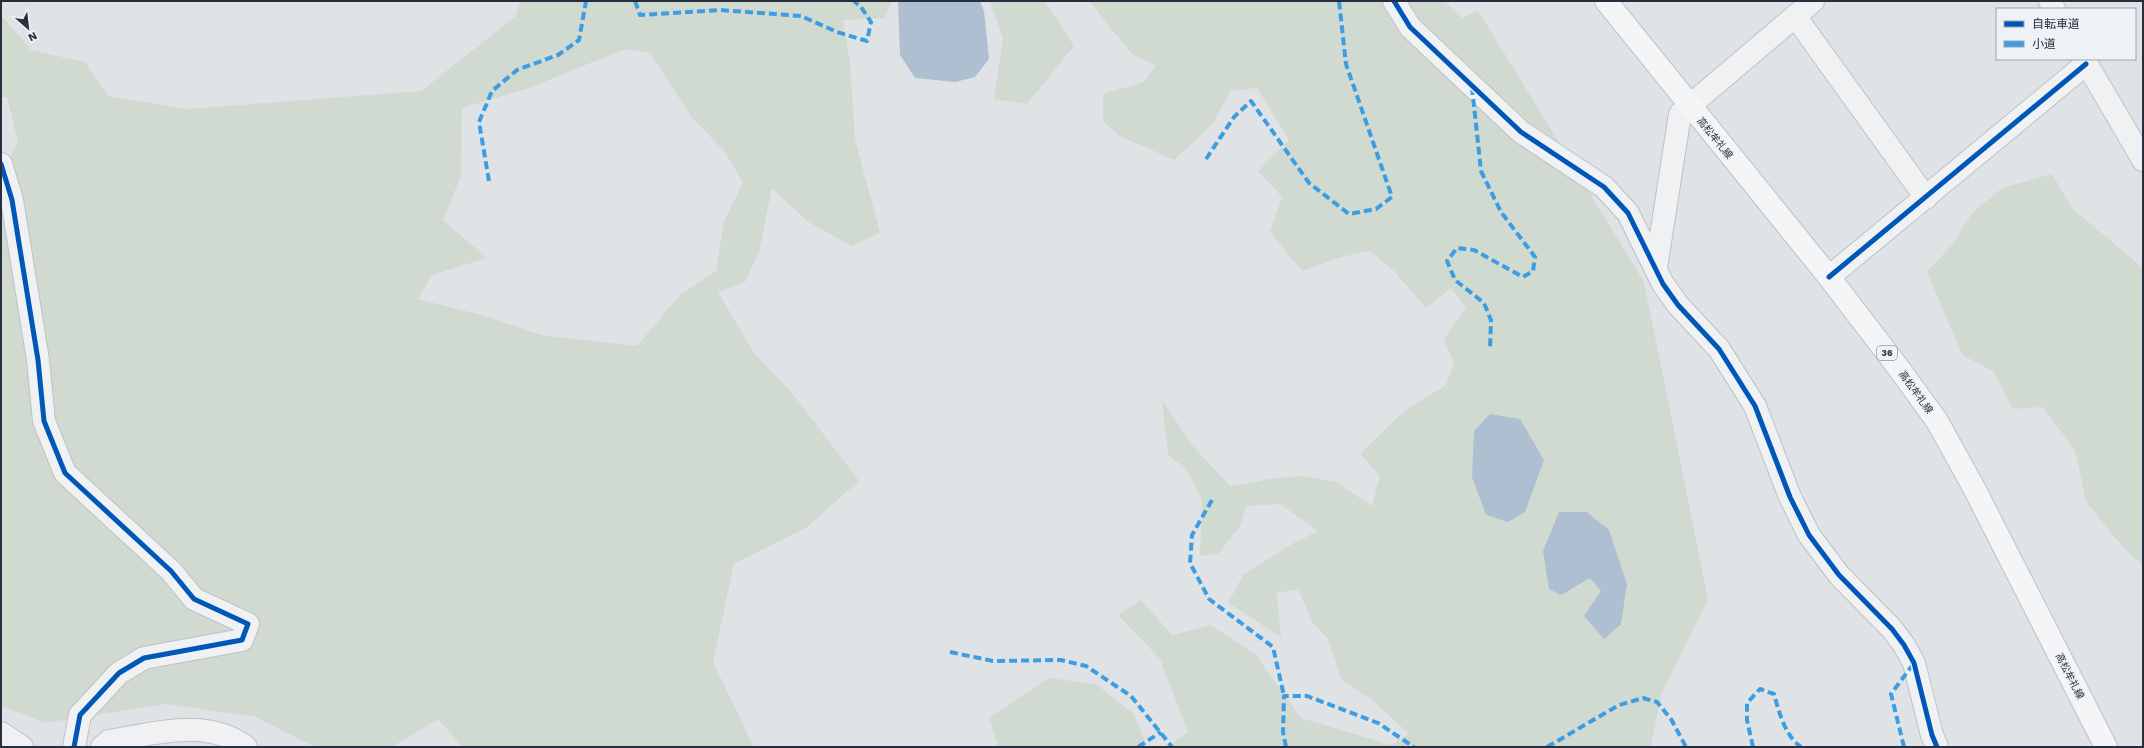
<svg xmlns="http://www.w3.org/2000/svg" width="2144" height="748" font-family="'Work Sans','Noto Sans JP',sans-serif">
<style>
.green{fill:#d1dad1;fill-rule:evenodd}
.water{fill:#aebfd1}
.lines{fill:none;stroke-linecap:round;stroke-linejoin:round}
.minor-casing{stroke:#bec1c4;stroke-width:24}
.major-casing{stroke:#bdc0c4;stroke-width:24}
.minor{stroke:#f0f1f2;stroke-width:22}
.major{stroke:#f4f5f6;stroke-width:22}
.quiet{stroke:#3d9de3;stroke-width:4;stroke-dasharray:8 4;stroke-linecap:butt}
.cycleway-casing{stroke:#eef1f5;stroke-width:8}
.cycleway{stroke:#0057b8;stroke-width:5}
.labels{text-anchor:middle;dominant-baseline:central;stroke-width:3;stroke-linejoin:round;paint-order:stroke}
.shield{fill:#eef1f5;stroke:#636976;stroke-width:1}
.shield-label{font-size:9px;font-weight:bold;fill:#272f3f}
.street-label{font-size:10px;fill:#272f3f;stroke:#eef1f5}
</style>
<rect width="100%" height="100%" fill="#e0e3e6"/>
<path class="green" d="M520 1H892L885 18 843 20 850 63 855 139 880 233 852 246 808 222 772 188 759 252 745 282 718 292 755 354 793 394 859 481 806 528 734 564 713 662 754 747H463L438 719 392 747H315L256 717 165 704 45 723 1 706V173L18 142 7 97H1V15L31 50 85 62 108 96 187 109 421 91 516 16ZM625 49 650 53 692 118 725 152 743 183 724 221 716 271 680 295 637 346 541 335 482 315 418 299 432 275 487 258 443 220 461 176 462 108 529 88Z
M990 1H1045L1074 46 1027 104 994 99 1003 38Z
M1089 1H1444L1463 18 1478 10 1644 282 1708 599 1661 695 1651 747H1167L1188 732 1160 659 1118 615 1141 600 1172 635 1211 625 1255 654 1301 718 1391 745 1409 734 1373 701 1341 679 1328 639 1313 623 1298 589 1277 593 1281 637 1228 603 1243 575 1290 545 1318 531 1280 504 1246 506 1240 526 1219 553 1200 556 1202 499 1187 470 1168 455 1162 400 1192 445 1230 486 1275 478 1302 476 1336 482 1372 506 1380 476 1360 454 1403 412 1446 385 1454 363 1444 339 1466 308 1451 288 1426 308 1393 270 1370 251 1341 257 1302 271 1270 232 1282 197 1258 171 1289 140 1257 88 1230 91 1213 124 1174 160 1120 136 1103 122V94L1144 82 1156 66 1131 53Z
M2052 174 2073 209 2143 268V565L2127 552 2086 502 2075 450 2043 407 2013 409 1993 371 1962 355 1927 271 1952 245 1972 213 2002 188Z
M1049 678 1096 684 1134 714 1147 747H998L989 718Z"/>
<path class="water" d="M900 1H980L984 11 989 59 975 77 955 82 915 78 900 55 898 2Z
M1490 414 1520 419 1544 460 1525 512 1508 522 1486 515 1472 477 1474 431Z
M1559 512H1587L1609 530 1627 584 1621 624 1604 639 1584 616 1601 591 1590 578 1561 595 1549 589 1543 551Z"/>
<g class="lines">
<g class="minor-casing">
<path id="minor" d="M1394 1 1410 27 1521 132 1604 187 1628 213 1663 284 1678 305 1719 349 1755 406 1790 497 1809 535 1839 575 1892 629 1904 645 1914 663 1932 735 1937 747
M2050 1 2054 9
M1795 16 1926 198
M2084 59 2143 160
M1 164 12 200 38 360 44 421 65 473 171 571 194 599 248 624 242 640 144 658 119 673 80 715 74 747
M1656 268 1680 114 1813 1
M1829 277 2086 64
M1 733 22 747
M102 747 109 741C155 734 205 717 246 747"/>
</g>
<g class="major-casing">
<path id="major" d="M1606 1 1829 277 1897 366 1937 421 1974 488 2106 747"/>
</g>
<use href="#minor" class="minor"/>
<use href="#major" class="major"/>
<path class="quiet" d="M635 1 640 15 720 10 801 16 837 32 867 41 871 22 861 7 854 1
M1472 87 1481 171 1501 212 1535 257 1533 271 1523 277 1474 250 1457 248 1447 261 1455 280 1484 303 1491 320 1490 349
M1206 159 1234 117 1251 101 1309 183 1349 214 1376 209 1392 197 1346 64 1339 1
M489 181 479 122 492 91 517 70 558 55 579 40 586 1
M1212 500 1192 535 1190 563 1209 599 1273 647 1284 696
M950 652 993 661 1061 660 1086 666 1131 696 1172 747
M1138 747 1161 732
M1286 747 1283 732 1284 696H1307L1378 723 1414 747
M1547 747 1619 705 1643 698 1657 702 1671 719 1686 747
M1753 747 1747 720V703L1760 689 1774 694C1779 712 1785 736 1801 747
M1904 747 1891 694 1914 663"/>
<g class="cycleway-casing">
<path id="cycleway" d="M1394 1 1410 27 1521 132 1604 187 1628 213 1663 284 1678 305 1719 349 1755 406 1790 497 1809 535 1839 575 1892 629 1904 645 1914 663 1932 735 1937 747
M1 164 12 200 38 360 44 421 65 473 171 571 194 599 248 624 242 640 144 658 119 673 80 715 74 747
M1829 277 2086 64"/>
</g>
<use href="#cycleway" class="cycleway"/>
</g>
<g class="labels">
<rect class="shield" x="1877" y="346" width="20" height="14" rx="3"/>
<g class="shield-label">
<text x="1887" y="353">36</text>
</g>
<g class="street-label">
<text transform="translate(1715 138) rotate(51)">高松牟礼線</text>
<text transform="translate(1916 392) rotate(54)">高松牟礼線</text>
<text transform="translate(2070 676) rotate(63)">高松牟礼線</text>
</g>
</g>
<rect width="2144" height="748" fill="none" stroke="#272f3f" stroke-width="4"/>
<rect x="1996" y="8" width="140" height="52" fill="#eef1f5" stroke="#9ea3ac"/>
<rect x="2004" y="21" width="20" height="6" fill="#0057b8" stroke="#9ea3ac"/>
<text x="2032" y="28" font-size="12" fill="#272f3f">自転車道</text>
<rect x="2004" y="41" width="20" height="6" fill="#3d9de3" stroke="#9ea3ac"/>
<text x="2032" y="48" font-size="12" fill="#272f3f">小道</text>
<g transform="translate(28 28) rotate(152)" stroke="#eef1f5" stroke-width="3" paint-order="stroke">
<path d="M0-3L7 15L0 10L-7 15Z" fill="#272f3f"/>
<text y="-6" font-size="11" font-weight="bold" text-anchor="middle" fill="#272f3f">N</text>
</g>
</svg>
